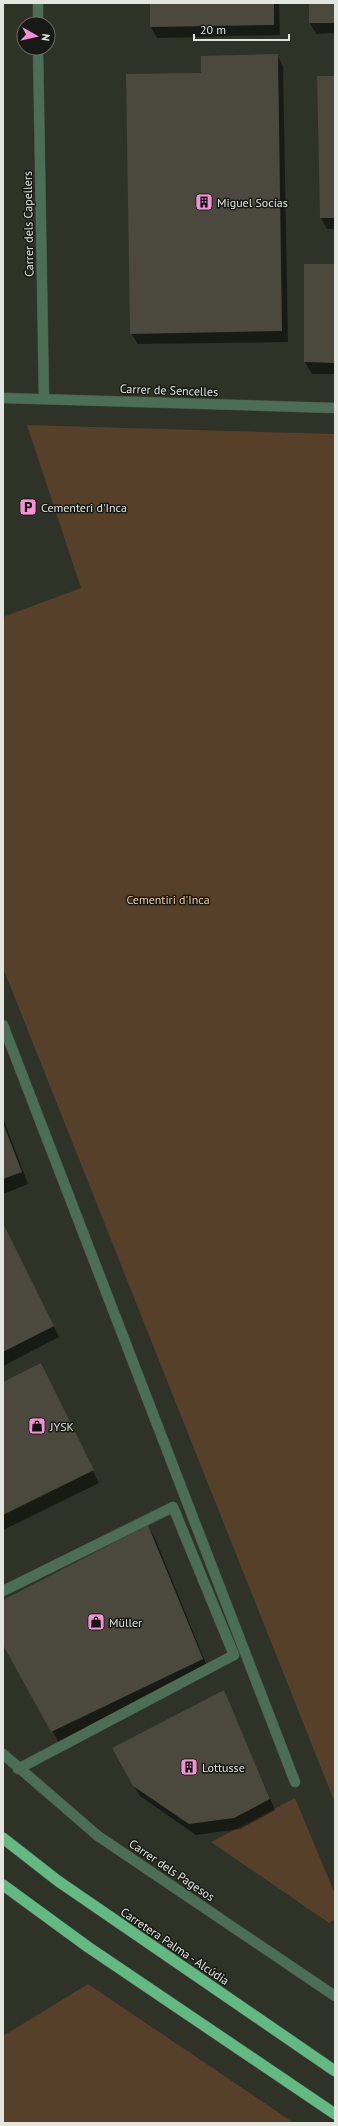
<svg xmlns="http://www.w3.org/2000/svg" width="338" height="2126" font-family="'PT Sans',sans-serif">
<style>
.green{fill:#564029}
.shadow{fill:#0007}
.building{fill:#4b483d}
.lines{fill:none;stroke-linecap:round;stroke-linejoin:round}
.service-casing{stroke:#4b4f44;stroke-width:11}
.minor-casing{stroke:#4b4f44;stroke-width:11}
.tertiary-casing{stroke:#4b4f44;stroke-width:11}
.trunk-casing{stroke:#4b4f44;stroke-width:12}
.service{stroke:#4b6f56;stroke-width:10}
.minor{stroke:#4b6f56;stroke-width:10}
.tertiary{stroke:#4b6f56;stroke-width:10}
.trunk{stroke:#62b981;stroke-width:11}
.labels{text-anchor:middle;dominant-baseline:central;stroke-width:3;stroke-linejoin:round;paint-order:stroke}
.poi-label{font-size:12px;fill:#e3e5df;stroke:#171914;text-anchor:start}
.street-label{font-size:12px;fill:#e3e5df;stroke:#171914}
.park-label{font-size:12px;fill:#f9cc9f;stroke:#171914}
</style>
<rect width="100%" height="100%" fill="#2e3227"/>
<path class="green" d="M27 425 335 434V1803L3 968V617L81 588Z
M295 1798 335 1894V1919L329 1923 211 1842Z
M88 1984 294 2123H3V2036Z"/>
<path class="shadow" d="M151 3H279L280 35 157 38 151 27Z
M310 3H335V33L316 34 310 23Z
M277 55 283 66 288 342 138 344 131 333 202 74Z
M318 77H335V229H327L321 218Z
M305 265H335V374H312L305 362Z
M3 1118 28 1184 3 1194Z
M3 1225 59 1337 3 1366Z
M41 1365 99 1483 3 1530V1383Z
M148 1526 155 1538 209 1671 59 1743 3 1643V1601Z
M224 1692 275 1810 240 1829 196 1835 140 1796 133 1785Z"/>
<path class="building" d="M150 3H274V25L150 27Z
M309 3H335V23H309Z
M278 54 282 331 130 334 126 74 201 73V56Z
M317 76H335V218H320Z
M304 264H335V363L304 362Z
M3 1123 22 1172 3 1179Z
M3 1223 54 1326 3 1352Z
M41 1363 94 1470 3 1515V1382Z
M148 1525 203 1659 51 1732 3 1645V1600Z
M224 1690 270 1799 234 1818 189 1824 133 1786 112 1748Z"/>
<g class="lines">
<g class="service-casing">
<path id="service" d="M3 1025 295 1782
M3 1591 173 1507 234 1655 18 1769"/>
</g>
<g class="minor-casing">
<path id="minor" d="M38 3V24
M38 48 44 399
M3 1754 98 1836 335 1996"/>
</g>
<g class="tertiary-casing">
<path id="tertiary" d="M3 398 335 408"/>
</g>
<g class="trunk-casing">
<path id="trunk" d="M3 1838 58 1881 335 2071
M3 1885 88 1947 335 2114"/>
</g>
<use href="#service" class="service"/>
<use href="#minor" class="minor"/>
<use href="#tertiary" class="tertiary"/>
<use href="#trunk" class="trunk"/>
</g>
<defs>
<g id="building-square" transform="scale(0.9)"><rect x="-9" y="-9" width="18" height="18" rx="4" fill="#f391d5" stroke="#171914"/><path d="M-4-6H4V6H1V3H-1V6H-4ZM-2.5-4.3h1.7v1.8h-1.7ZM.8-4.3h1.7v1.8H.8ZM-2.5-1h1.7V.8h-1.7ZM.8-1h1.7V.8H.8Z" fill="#111"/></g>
<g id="parking-square" transform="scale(0.9)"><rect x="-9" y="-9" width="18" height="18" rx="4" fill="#f391d5" stroke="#171914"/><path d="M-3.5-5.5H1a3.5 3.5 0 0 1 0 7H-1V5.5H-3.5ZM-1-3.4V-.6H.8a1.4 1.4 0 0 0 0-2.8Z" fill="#111"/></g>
<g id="shop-square" transform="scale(0.9)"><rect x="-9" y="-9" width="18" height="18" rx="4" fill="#f391d5" stroke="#171914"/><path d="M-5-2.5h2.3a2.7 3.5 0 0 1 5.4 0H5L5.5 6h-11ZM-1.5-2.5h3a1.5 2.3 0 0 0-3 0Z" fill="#111"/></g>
</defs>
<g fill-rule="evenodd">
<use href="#building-square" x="204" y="202"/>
<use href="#parking-square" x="28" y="507"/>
<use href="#shop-square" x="37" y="1426"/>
<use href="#shop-square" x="96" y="1622"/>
<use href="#building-square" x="189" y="1767"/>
</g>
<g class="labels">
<g class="poi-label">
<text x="217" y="202">Miguel Socías</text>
<text x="41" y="507">Cementeri d'Inca</text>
<text x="50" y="1426">JYSK</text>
<text x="109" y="1622">Müller</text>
<text x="202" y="1767">Lottusse</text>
</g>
<g class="street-label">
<text transform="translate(28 224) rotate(-91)">Carrer dels Capellers</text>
<text transform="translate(169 390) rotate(2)">Carrer de Sencelles</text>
<text transform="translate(172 1870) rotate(34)">Carrer dels Pagesos</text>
<text transform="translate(175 1946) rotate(34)">Carretera Palma - Alcúdia</text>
</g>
<g class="park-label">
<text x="168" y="899">Cementiri d'Inca</text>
</g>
</g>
<rect width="338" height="2126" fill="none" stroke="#e3e5df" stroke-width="8"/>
<g transform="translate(36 36) rotate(98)"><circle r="19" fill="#171914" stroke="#696b65"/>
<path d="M0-3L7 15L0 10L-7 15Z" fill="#f391d5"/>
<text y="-6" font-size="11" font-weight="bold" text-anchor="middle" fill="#e3e5df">N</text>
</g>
<path d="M194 34v6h95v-6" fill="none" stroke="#e3e5df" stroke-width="2"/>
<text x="200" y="34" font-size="12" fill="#e3e5df" stroke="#171914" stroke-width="3" paint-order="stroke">20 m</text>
</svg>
